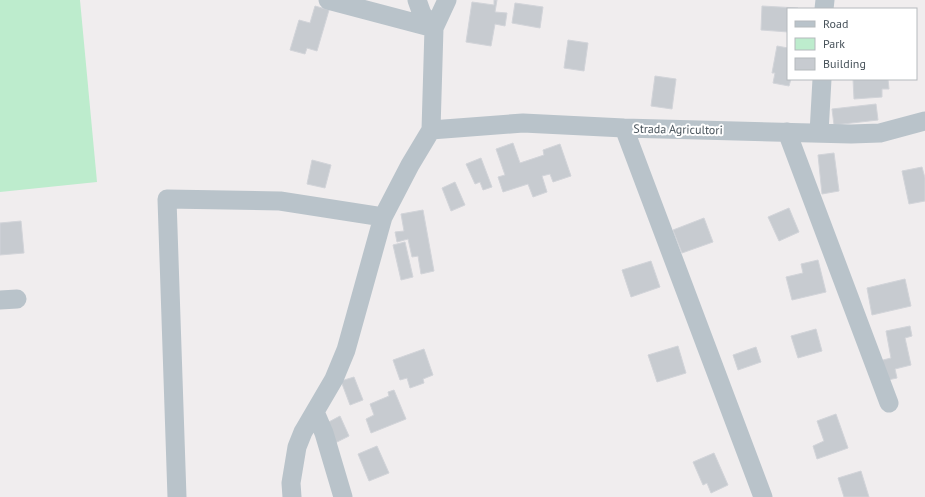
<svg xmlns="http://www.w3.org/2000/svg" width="925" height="497" font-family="'PT Sans',sans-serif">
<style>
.green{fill:#bdeccd}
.building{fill:#c7cbd0;stroke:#d2d4d9}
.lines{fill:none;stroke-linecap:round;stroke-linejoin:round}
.minor{stroke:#b9c3ca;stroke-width:19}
.labels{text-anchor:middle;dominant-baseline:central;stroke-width:4;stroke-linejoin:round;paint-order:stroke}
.street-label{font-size:12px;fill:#47525a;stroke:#fff}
</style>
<rect width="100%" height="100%" fill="#f0edee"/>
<path class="green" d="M0 0H80L97 182 0 192Z"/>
<path class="building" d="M494 0H497L495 12 507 13 505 26 495 24 491 46 466 42 472 2 494 5Z
M515 3 543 7 540 28 512 23Z
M315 6 329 10 317 51 307 48 305 54 290 50 299 20 310 23Z
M762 6 798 8V9H788V32L761 30Z
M568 40 588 43 584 71 564 68Z
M777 46 788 48V79H791L789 86 773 83 775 73H772Z
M655 76 676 79 672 109 651 106Z
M853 79H888L889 89H882V97L854 99Z
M876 104 878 120 834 125 832 109Z
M513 143 520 163 544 155 543 150 560 144 571 176 553 182 550 174 542 176 547 192 533 197 528 184 503 192 498 177 505 175 496 149Z
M834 153 839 191 822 194 818 155Z
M481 158 492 187 483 190 480 182 475 184 466 164Z
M312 160 331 165 325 188 307 184Z
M922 167 925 178V201L909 204 902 171Z
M455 182 465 205 451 211 442 188Z
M789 208 799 232 779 241 768 217Z
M423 210 434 271 421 274 418 256 412 257 408 239 397 242 395 232 404 231 401 214Z
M704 218 713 242 682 253 673 230Z
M21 221 24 253 0 255V223Z
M405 242 413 277 401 280 393 245Z
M818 260 826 292 792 300 786 277 803 273 801 264Z
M651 261 660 287 631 297 622 270Z
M905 279 911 306 872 315 867 288Z
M910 326 912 336 905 338 911 365 895 369 897 378 883 381 879 361 891 358 886 331Z
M816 329 822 351 798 358 791 336Z
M678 346 686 373 657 382 648 355Z
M756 347 761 362 738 370 733 355Z
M424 349 433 375 423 379 424 383 410 388 407 378 400 380 393 360Z
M354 377 363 400 350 405 341 381Z
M394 390 406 419 371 433 366 419 374 415 370 404 389 396 388 392Z
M836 414 848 448 817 459 813 446 824 441 817 421Z
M340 416 349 436 335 443 325 424Z
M377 446 389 473 369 481 358 454Z
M714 453 728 485 711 493 707 483 703 485 693 462Z
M861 471 869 497H844L838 478Z"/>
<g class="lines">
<path class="minor" d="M328 0 434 28
M417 0 422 14 434 28
M824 9 825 0
M624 128 763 497
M431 130 523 123 624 128 851 134 880 133 925 121
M787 132 889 403
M819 133 822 79
M0 300 17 299
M315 412 324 433 343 497
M177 497 167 199 280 201 383 217
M292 497 291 483 297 447 303 432 334 379 346 350 383 217 410 165 431 130 434 28 447 0"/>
</g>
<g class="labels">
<g class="street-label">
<text transform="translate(678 129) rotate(1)">Strada Agricultori</text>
</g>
</g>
<rect x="787" y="8" width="130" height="72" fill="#ffffff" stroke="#b5babd"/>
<rect x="795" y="21" width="20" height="6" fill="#b9c3ca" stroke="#b5babd"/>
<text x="823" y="28" font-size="12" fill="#47525a">Road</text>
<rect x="795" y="38" width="20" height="12" fill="#bdeccd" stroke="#b5babd"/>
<text x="823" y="48" font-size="12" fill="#47525a">Park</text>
<rect x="795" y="58" width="20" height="12" fill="#c7cbd0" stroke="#b5babd"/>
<text x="823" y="68" font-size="12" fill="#47525a">Building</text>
</svg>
